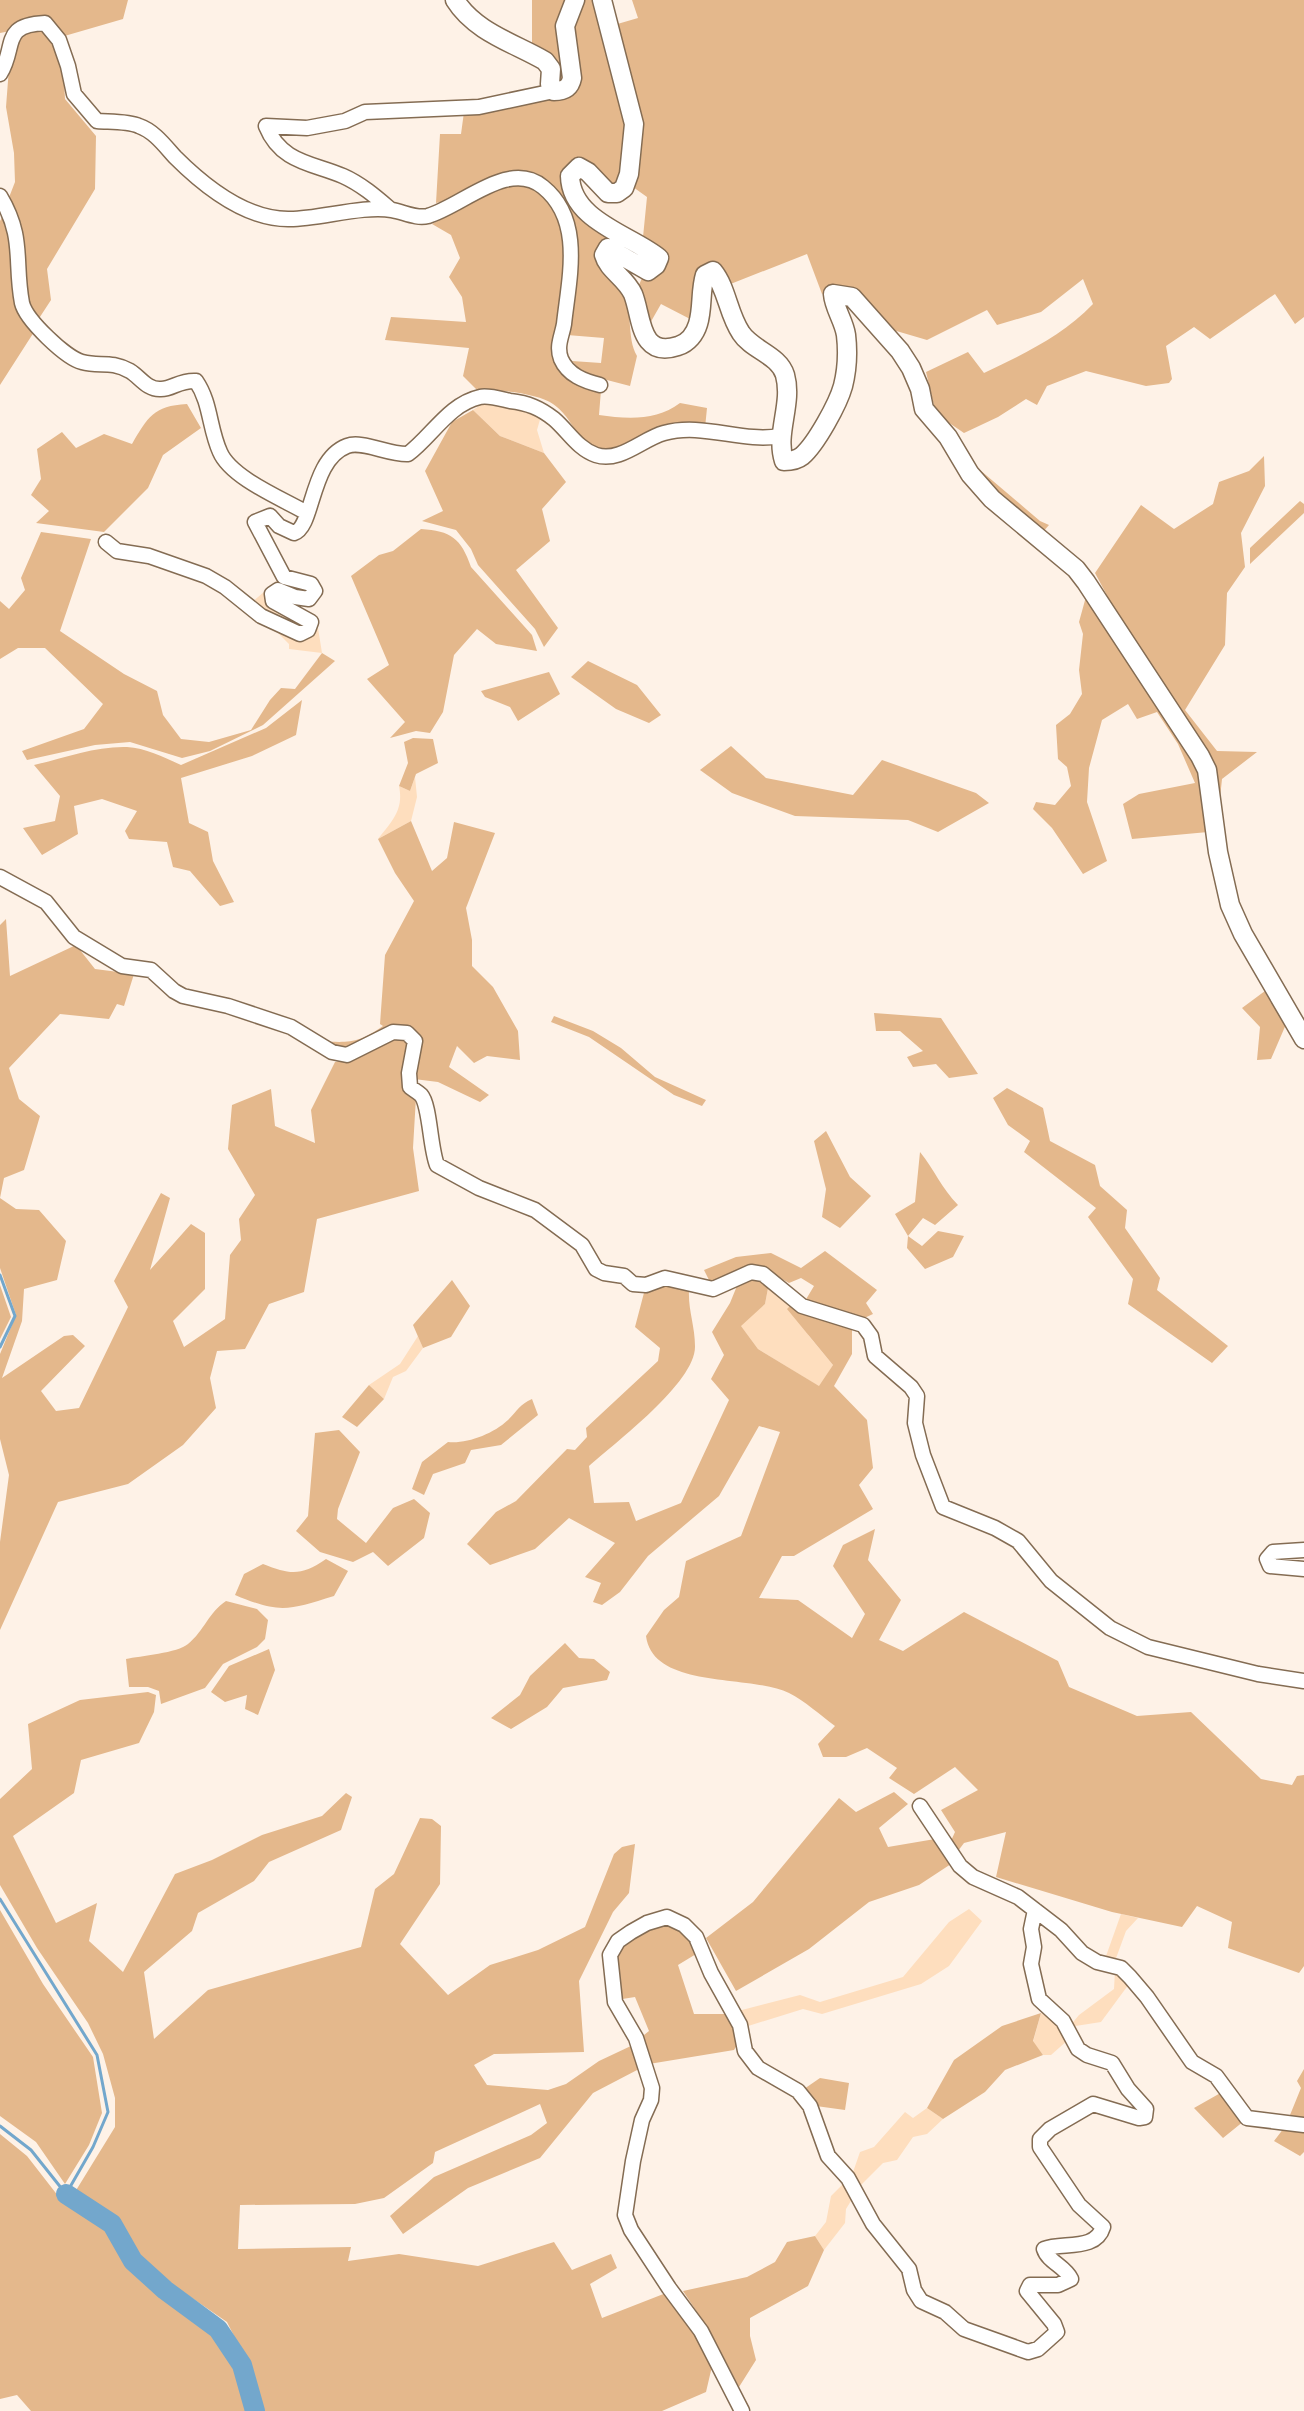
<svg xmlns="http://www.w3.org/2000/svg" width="1304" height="2411" font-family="Jost,sans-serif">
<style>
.green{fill:#fedebe}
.forest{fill:#e4b88c}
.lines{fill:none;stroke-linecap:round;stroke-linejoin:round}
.stream{stroke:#73a7cc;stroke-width:3}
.river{stroke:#73a7cc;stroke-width:20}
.minor-casing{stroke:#846c53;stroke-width:17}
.secondary-casing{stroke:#846c53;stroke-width:21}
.minor{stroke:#fff;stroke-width:14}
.secondary{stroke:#fff;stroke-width:18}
</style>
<rect width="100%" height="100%" fill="#fef2e7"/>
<path class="green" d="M485 402 541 416 537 430 544 453 500 436 473 410Z
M280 578 308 588 306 594 274 588 303 622V627H295L251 603Z
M318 628 322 653 289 649V644L276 631C298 637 301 647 318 628Z
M415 777 417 797 411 821 378 839C392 821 404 810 399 786L410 791Z
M769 1283 792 1304 809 1336 833 1365 820 1387 758 1349 740 1325 765 1304Z
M418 1336 423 1348 406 1371 393 1377 384 1399 369 1385 400 1364Z
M969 1909 982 1921 949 1966 921 1984 822 2014 803 2009 745 2027 738 2011 800 1995 820 2002 903 1977 949 1922Z
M1121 1914 1138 1918 1126 1931 1115 1961 1105 1959Z
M1115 1971 1129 1984 1101 2022 1069 2027 1079 2015 1114 1989Z
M1041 2013 1058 2023 1068 2040 1051 2055H1043L1033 2042Z
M927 2108 943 2119 927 2134 913 2137 897 2160 883 2163 861 2185 852 2175 860 2152 874 2147 905 2112 913 2118Z
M845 2182 854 2196 846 2209 845 2223 824 2250 815 2236 826 2222 831 2196Z"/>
<path class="forest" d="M0 0H128L123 19 61 37 52 23 0 33Z
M532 0H568V73L557 87 532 48Z
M578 0H597L629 121 626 161 615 186 606 185 577 162 586 220 607 237 596 261C604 271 616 281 622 291 634 311 626 337 637 356L630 386 584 374 572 361 601 363 604 338 567 335 571 223 525 173 464 196 436 203 440 134H461L464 112 567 93 570 35Z
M632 0H1304V317L1295 324 1275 294 1210 339 1194 327 1166 346 1172 379 1169 383 1146 386 1086 371 1047 386 1037 405 1026 399 998 417 964 433 936 414 926 372 968 352 984 373C1024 354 1062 336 1093 304L1083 279 1041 312 997 325 987 310 927 340 893 330 865 298 853 291 838 287 822 294 807 254 728 285 717 268 692 320 661 304 649 325 636 292 642 278H654L663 269 643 237 647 197 633 187 614 25 638 18Z
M37 28 49 33 63 62 65 99 96 136 95 189 47 269 51 300 36 323 25 303 8 200 15 182 14 153 6 107 9 68 16 37Z
M509 180 543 190 567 228 558 362 601 390 599 415C627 419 657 421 680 403L707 408 705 428 615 451C573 450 579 422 553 404 539 394 495 388 479 392L463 376 469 348 385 340 391 317 466 322 462 297 449 277 460 258 451 235 432 224Z
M4 214 34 332 0 385V221Z
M187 404 201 428 163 455 148 488 104 532 36 523 49 511 31 495 41 479 37 449 62 432 76 448 104 434 132 444C148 417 153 406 187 404Z
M473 410 500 436 544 453 566 482 542 509 550 541 516 570 558 628 544 647 535 629 478 565 471 549 456 530 422 521 443 511 425 471 452 422Z
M1264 456 1265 486 1241 533 1245 567 1227 593 1225 645 1185 710 1217 751 1257 752 1222 779 1220 798 1215 797 1095 573 1141 505 1174 529 1213 504 1219 482 1249 471Z
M980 470 1040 521 1049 525 1042 533 1018 514 979 474Z
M1300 501 1304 504V513L1250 564V548Z
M421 529C451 531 461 538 471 567L532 635 537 651 496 644 477 629 454 655 443 712 430 733 416 731 390 738 405 722 367 679 389 665 351 576 379 555 393 551Z
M41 532 91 539 60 631 124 674 157 691 163 715 181 739 209 742 251 730 270 700 281 688 295 689 322 653 335 661 263 725 210 751 182 758 130 742 95 745 27 760 22 751 84 729 103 704 45 648H18L0 659V601L9 609 25 590 21 578Z
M1087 593 1202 776 1208 832 1132 839 1123 804 1139 794 1195 783 1178 744 1157 712 1137 719 1128 704 1102 720 1089 768 1087 802 1107 861 1083 874 1052 828 1033 809 1036 802 1055 805 1071 786 1067 767 1058 759 1056 725 1070 714 1082 694 1079 670 1083 634 1079 622Z
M588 661 637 685 661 715 649 723 616 709 571 677Z
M549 672 560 694 518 721 510 707 485 697 481 691Z
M302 700 296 735 252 756 181 778 189 823 208 832 213 861 234 902 220 906 190 871 173 867 167 842 129 839 125 831 137 811 102 799 74 806 78 834 42 855 23 828 55 821 60 796 34 765C64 758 96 746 127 747 146 748 165 758 181 765L266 728Z
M413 738 433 739 438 763 416 774 410 791 399 786 408 763 404 742Z
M731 746 766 778 853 795 882 760 976 793 989 803 938 832 908 820 795 816 732 793 700 770Z
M411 821 432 871 447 858 454 822 495 833 466 908 472 940V966L493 987 518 1031 520 1060 487 1056 474 1063 457 1046 449 1067 489 1095 480 1102 438 1082 414 1079 409 1031 347 1052 320 1041C349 1043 359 1043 383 1026L380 1024 385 955 414 901 395 873 378 839Z
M6 919 10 976 76 945 95 969 134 974 124 1006 117 1004 109 1019 60 1014 9 1068 19 1099 40 1116 24 1170 4 1178 0 1198 16 1209 39 1210 66 1241 57 1280 24 1289 22 1321 2 1378 64 1336 73 1335 85 1346 41 1391 56 1411 79 1408 128 1307 114 1281 161 1193 170 1198 150 1270 191 1224 205 1233V1289L173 1321 184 1347 225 1319 230 1255 241 1240 239 1219 255 1195 228 1149 232 1105 271 1089 275 1126 315 1143 311 1110 335 1062 358 1057 397 1037 409 1042 416 1097 413 1148 419 1191 317 1219 304 1292 269 1304 245 1349 217 1351 210 1378 216 1408 183 1445 128 1484 58 1502 0 1630V1542L9 1475 0 1439V1354L16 1315 0 1268V925Z
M1269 988 1287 1022 1271 1059 1257 1060 1260 1027 1242 1008Z
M874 1013 941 1018 978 1074 949 1078 936 1064 913 1067 907 1057 923 1051 900 1031H876Z
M554 1016 593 1031 621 1048 655 1077 706 1100 702 1106 674 1095 589 1037 551 1022Z
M1007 1088 1043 1108 1050 1141 1095 1165 1100 1186 1127 1210 1125 1228 1160 1278 1157 1290 1228 1346 1212 1363 1128 1304 1133 1279 1088 1217 1096 1208 1024 1152 1030 1141 1008 1125 993 1098Z
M826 1131 850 1177 871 1196 840 1228 822 1217 826 1189 814 1141Z
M920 1152C934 1169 942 1189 958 1205L935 1225 923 1218 908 1236 922 1246 938 1231 964 1236 953 1257 925 1269 907 1248 908 1236 895 1214 915 1202Z
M825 1251 877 1290 866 1303 873 1314 860 1320 805 1301 814 1286 801 1278 789 1283 771 1273 712 1286 704 1270 736 1257 771 1253 801 1268Z
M752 1276 769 1283 765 1304 741 1326 758 1349 819 1386 833 1365 787 1309 792 1304 852 1324V1354L834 1386 867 1420 873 1468 859 1485 873 1509 794 1556H782L759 1598 798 1600 852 1638 865 1614 833 1566 843 1545 875 1529 868 1560 901 1600 879 1640 903 1651 964 1612 1058 1661 1069 1687 1137 1716 1191 1712 1261 1779 1292 1785 1297 1776 1304 1775V1966L1299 1973 1228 1948 1232 1922 1197 1906 1182 1927 1112 1912 996 1877 1006 1832 964 1843 958 1851 950 1843 955 1832 941 1810 978 1790 955 1767 914 1794 889 1778 897 1768 867 1748 846 1757H823L818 1744 835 1726C820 1715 805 1701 789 1693 751 1674 653 1690 646 1636L664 1610 679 1597 686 1561 741 1536 780 1432 759 1426 719 1496 648 1556 620 1592 602 1605 593 1602 601 1583 585 1577 615 1543 569 1518 535 1549 490 1565 467 1544 496 1512 516 1501 567 1449 575 1450 587 1437 586 1428 658 1361 660 1348 635 1327 645 1289 669 1283 689 1290C688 1310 695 1326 695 1346 696 1382 616 1442 589 1466L594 1503 629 1502 636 1521 681 1503 729 1400 711 1379 724 1355 712 1332 730 1303 739 1281Z
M452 1280 470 1306 451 1337 423 1348 413 1325Z
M0 1285 11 1317 0 1339Z
M369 1385 384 1399 357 1427 342 1417Z
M532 1399 538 1415 501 1445 471 1450 465 1463 433 1474 424 1495 412 1489 422 1462 448 1442C467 1444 493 1434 508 1420 517 1411 520 1404 532 1399Z
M339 1430 360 1452 338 1509 337 1519 366 1543 393 1508 414 1499 430 1513 424 1538 388 1566 373 1552 353 1562 320 1552 296 1531 308 1516 315 1433Z
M326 1559 348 1571 334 1596C289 1610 280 1614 235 1595L244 1574 263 1564C291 1575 301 1576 326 1559Z
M226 1601 257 1609 268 1620 265 1639 257 1647 223 1664 205 1688 161 1704 159 1691 148 1687H129L126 1659C140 1656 178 1653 188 1644 204 1631 209 1612 226 1601Z
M565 1643 579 1658 594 1659 610 1672 607 1680 563 1688 547 1707 511 1729 491 1718 520 1695 530 1676Z
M269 1649 275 1670 258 1715 245 1709 247 1695 225 1702 211 1692 229 1666Z
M148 1692 156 1695 154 1712 139 1743 81 1760 74 1793 13 1836 56 1923 97 1903 89 1941 123 1972 175 1874 212 1860 262 1835 322 1816 346 1793 352 1797 341 1830 269 1862 254 1881 198 1913 192 1931 144 1972 154 2039 208 1990 361 1947 375 1889 394 1874 420 1818 432 1819 441 1826 440 1884 400 1944 448 1995 490 1965 538 1950 585 1927 614 1854 622 1847 635 1844 629 1893 613 1912 579 1981 584 2052 494 2054 474 2065 487 2085 548 2090 566 2084 599 2061 633 2045 639 2069 593 2093 540 2158 468 2188 403 2234 390 2216 434 2177 531 2135 547 2123 540 2104 435 2152 433 2163 384 2198 355 2204 240 2205 238 2249 351 2247 348 2261 399 2254 478 2266 554 2242 572 2270 611 2254 617 2268 590 2284 602 2318 666 2293 700 2336 713 2362 706 2392 662 2411H264L248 2364 227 2322 163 2278 142 2258 117 2220 75 2192 115 2127V2098L103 2054 88 2023 37 1948 0 1885V1799L32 1769 28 1724 80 1700Z
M894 1792 908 1804 879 1828 888 1847 935 1839 951 1864 919 1885 869 1902 809 1949 736 1991 706 1938 753 1902 839 1798 856 1812Z
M0 1910 43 1984 93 2057 102 2113 89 2145 65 2184 36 2142 0 2116Z
M662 1920 683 1928 701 1951 678 1965 694 2014H731L741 2038 734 2050 649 2064 639 2039 649 2031 635 1997 616 2000 612 1964 620 1943Z
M1041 2013 1033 2041 1043 2055 1005 2070 985 2092 943 2119 927 2108 954 2060 1002 2026Z
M1304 2069V2120L1290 2115 1301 2088 1297 2081Z
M820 2078 849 2083 845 2110 816 2106 804 2089Z
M1224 2091 1244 2121 1223 2138 1194 2108Z
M1287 2124 1304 2128V2152L1300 2156 1274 2141Z
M0 2134 27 2156 62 2201 109 2229 133 2267 214 2334 241 2371 251 2411H31L17 2395 0 2399Z
M815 2236 824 2250 808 2286 750 2318V2336L756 2360 739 2387 711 2333 683 2291 747 2277 775 2262 787 2242Z"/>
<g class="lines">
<path class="stream" d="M0 1275 15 1316 0 1347
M0 1899 97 2055 108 2112 93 2147 66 2194 31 2150 0 2126"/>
<path class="river" d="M66 2194 112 2224 133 2261 165 2290 218 2329 242 2365 255 2411"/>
<g class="minor-casing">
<path id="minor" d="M0 74C17 47 0 25 45 23L59 40 68 66 74 94 97 121C110 122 128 121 139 126 154 131 165 146 175 157 204 186 247 220 290 219 320 219 363 205 392 210 404 212 416 219 428 216 464 205 509 159 543 187 584 220 569 278 564 324 562 336 556 346 561 359 568 375 584 381 600 385
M0 196C25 238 14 261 22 303 26 320 66 358 82 362 100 367 110 360 130 371 140 377 147 390 161 389 173 389 179 380 196 381 211 403 209 428 220 452 231 478 283 499 307 513
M390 209C376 197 361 184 343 176 313 163 281 163 266 126L307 128 345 121 365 112 479 107 554 91
M106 542 117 551 149 556 206 576 225 587 261 616 300 634 308 630 311 622 273 601 272 594 278 590 295 597 309 599 315 591 311 584 284 577 255 522 270 516 279 526 294 533C314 527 310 460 347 446 362 440 389 455 408 454 432 436 449 404 480 397 488 395 501 399 510 401 528 403 540 408 554 419 568 431 578 449 596 455 620 463 642 439 664 433 703 422 742 443 780 436
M0 877 46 902 74 937 122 966 151 970 174 991 183 996 228 1006 291 1027 332 1052 347 1055 393 1032 407 1033 415 1041 409 1073 410 1087C414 1090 418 1092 421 1095 430 1105 430 1148 437 1165L479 1188 535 1210 582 1245 596 1269 604 1273 624 1276 633 1284 646 1285 665 1278 713 1289 751 1272 763 1274 802 1306 863 1325 871 1336 875 1356 911 1387 917 1396 915 1423 923 1455 943 1507 995 1528 1018 1541 1051 1581 1110 1628 1148 1647 1258 1674 1304 1681
M1304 1550 1273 1552 1267 1559 1270 1566 1304 1569
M920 1806 960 1866 973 1877 1018 1897 1061 1930 1082 1953 1097 1962 1121 1968 1130 1977 1147 1997 1192 2062 1216 2076 1247 2118 1304 2125
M742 2411 701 2331 669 2288 631 2230 625 2215 633 2161 642 2120 651 2100 652 2088 636 2038 615 2002 610 1955 618 1941 631 1932 647 1923 667 1917 684 1925 696 1937 711 1973 740 2025 745 2051 758 2068 798 2091 810 2106 828 2156 848 2178 873 2224 909 2269 914 2290 921 2301 945 2312 964 2329 1028 2352 1038 2349 1057 2332 1054 2324 1027 2291 1030 2285H1058L1071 2279C1065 2266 1048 2262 1044 2249 1063 2242 1096 2251 1103 2227L1079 2205 1040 2147V2139L1050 2129 1093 2104 1139 2118 1145 2117 1146 2109 1128 2089 1112 2063 1087 2055 1078 2049 1063 2021 1039 1999 1031 1964 1034 1947 1031 1929 1035 1910"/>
</g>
<g class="secondary-casing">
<path id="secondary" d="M455 0C475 32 514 43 545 61L551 69 550 84 554 91C565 91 570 88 572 78L565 26 575 0
M602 0 634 124 629 174 624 188 617 193H608L588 172 579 167 570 176C571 221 631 235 659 258L656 265 648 271 608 248 604 255C608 270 626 278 633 294 642 316 639 359 678 346 688 343 695 334 698 324 703 308 700 291 705 275L713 271C727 288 728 314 741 333 752 350 779 355 785 375 793 404 775 433 784 461 790 461 797 460 802 456 816 444 838 404 843 386 847 370 848 352 846 335 844 321 834 308 833 294L852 297 900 351 911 368 920 389 924 409 948 437 970 474 992 499 1076 569 1086 582 1200 756 1207 770 1218 852 1230 905 1243 934 1304 1039"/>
</g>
<use href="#minor" class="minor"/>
<use href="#secondary" class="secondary"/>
</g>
</svg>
